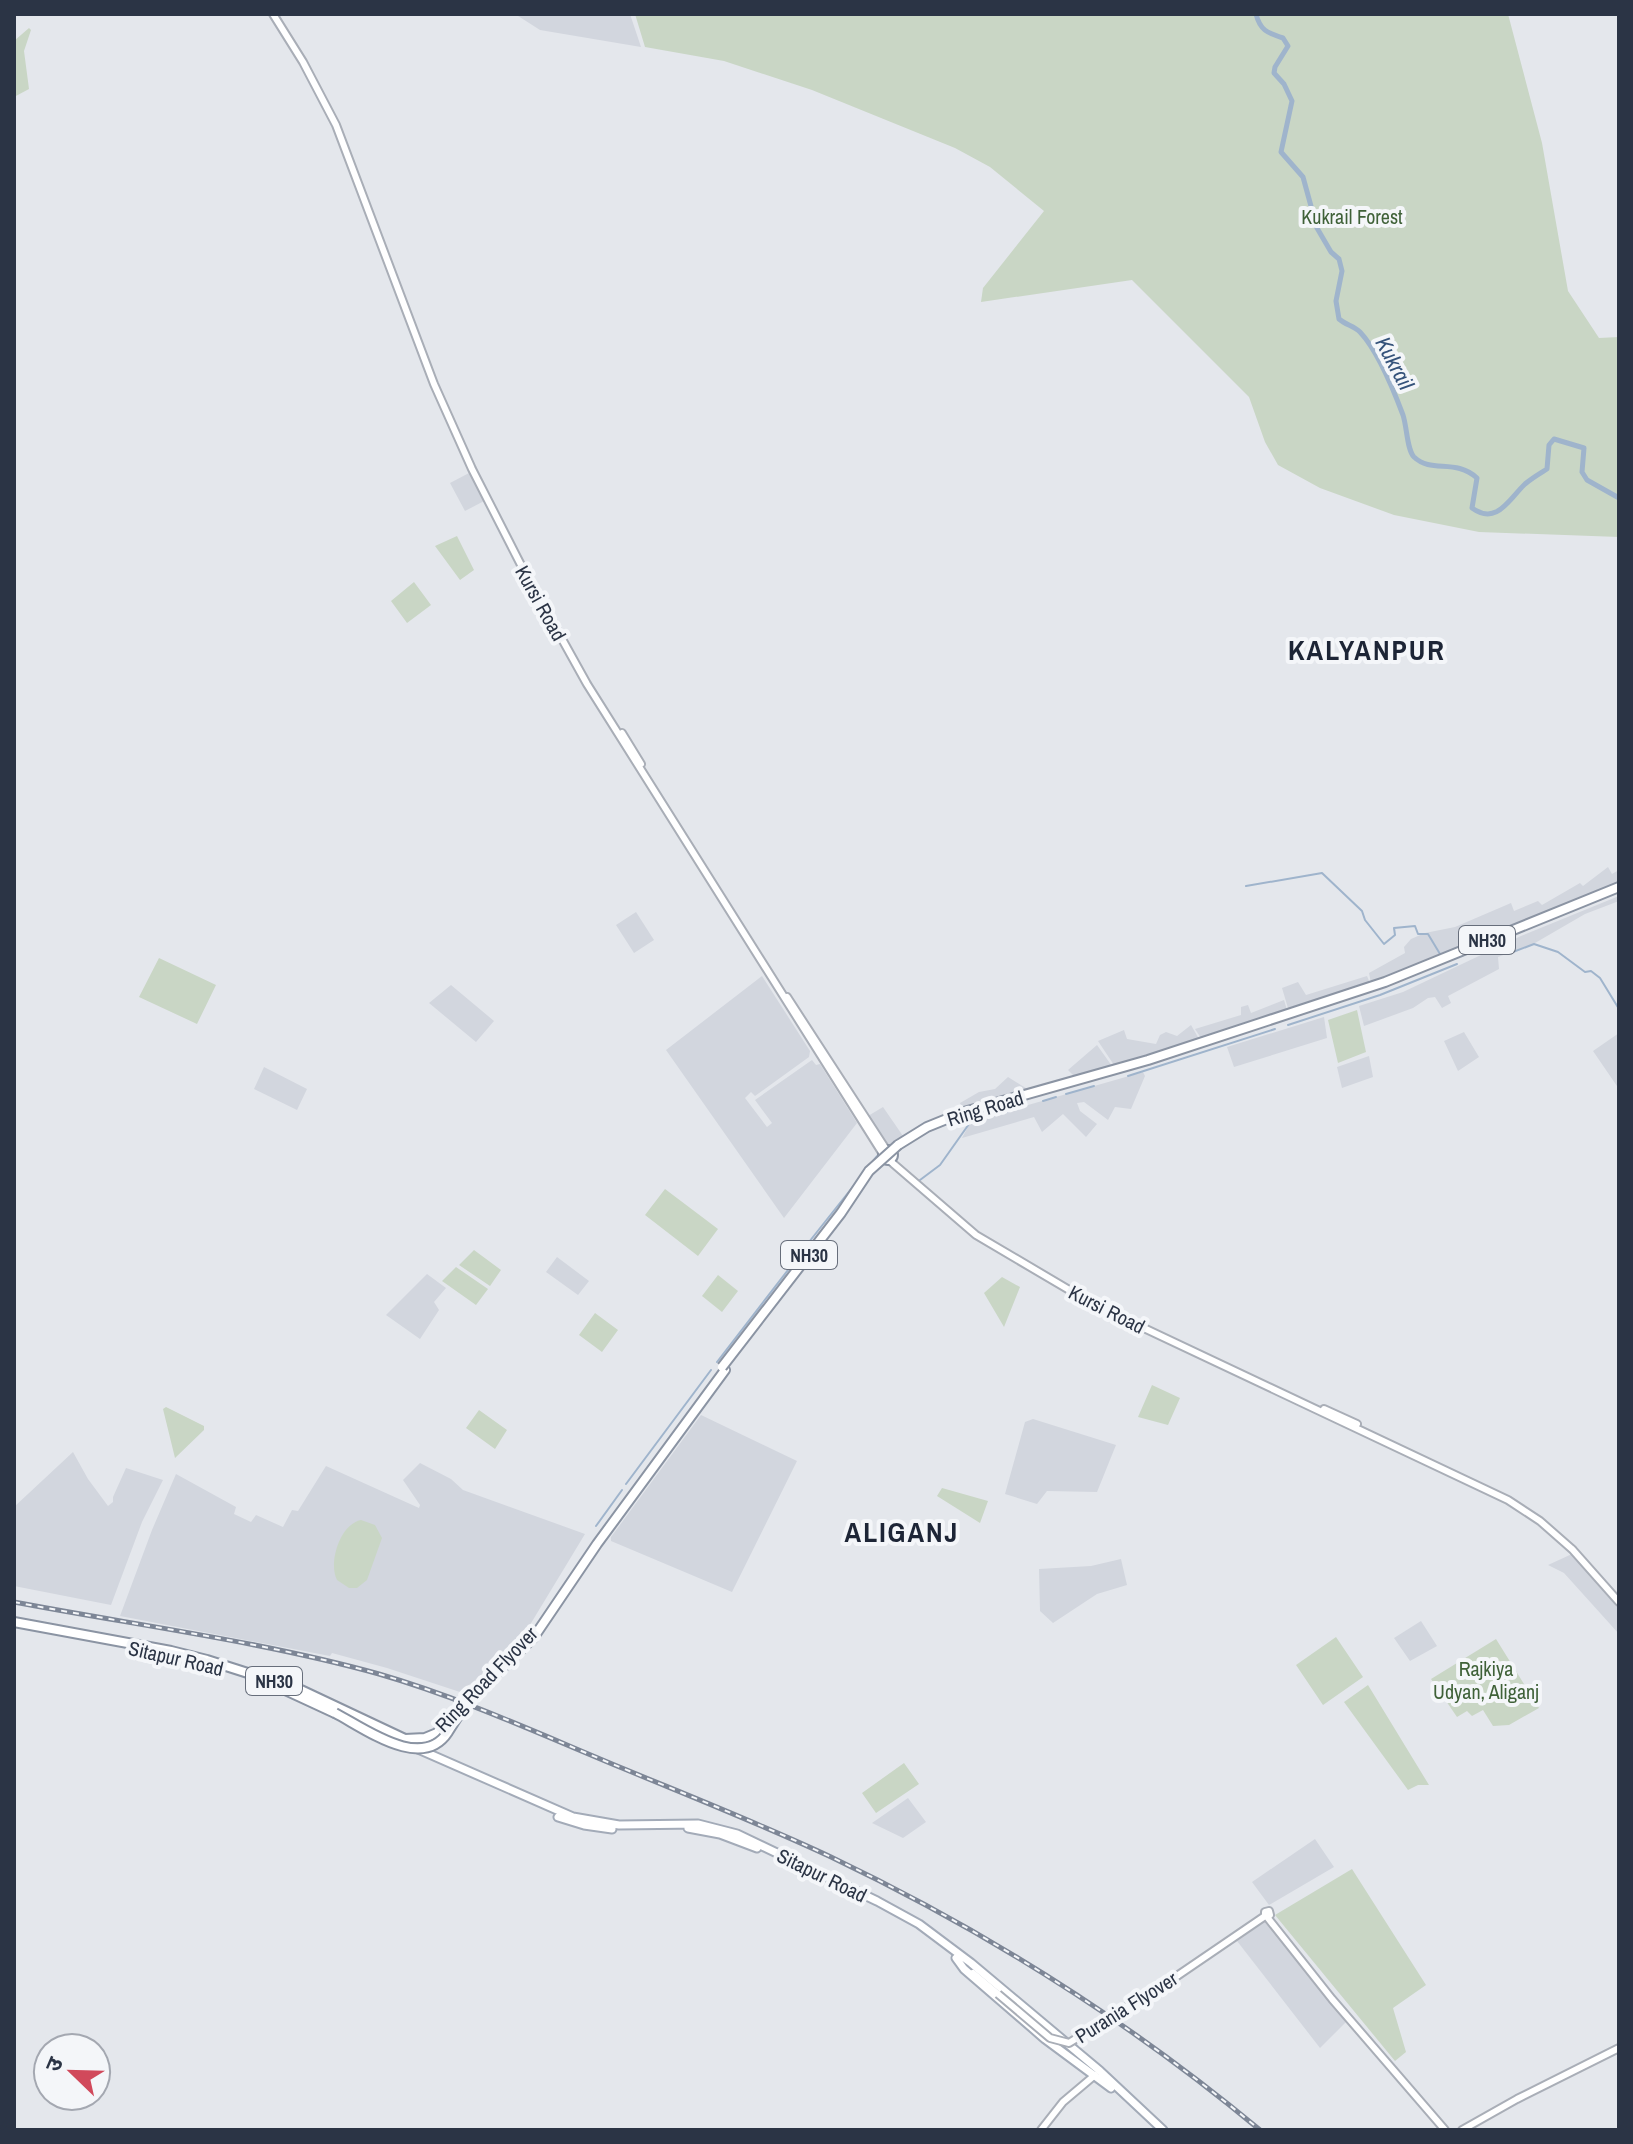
<svg xmlns="http://www.w3.org/2000/svg" width="1633" height="2144" font-family="'Archivo Narrow','Noto Sans Devanagari',sans-serif">
<style>
.built{fill:#d2d6de}
.green{fill:#c9d6c5}
.lines{fill:none;stroke-linecap:round;stroke-linejoin:round}
.stream{stroke:#9fb4cc;stroke-width:2}
.river{stroke:#9fb4cc;stroke-width:5}
.secondary-casing{stroke:#a9aeb7;stroke-width:10}
.primary-casing{stroke:#a3abb8;stroke-width:11}
.trunk-casing{stroke:#8b94a3;stroke-width:12}
.secondary{stroke:#fff;stroke-width:6}
.primary{stroke:#fff;stroke-width:7}
.trunk{stroke:#fff;stroke-width:8}
.rail-casing{stroke:#7d8696;stroke-width:5}
.rail{stroke:#f4f6f9;stroke-width:2;stroke-dasharray:6;stroke-linecap:butt}
.secondary-bridge-casing{stroke:#a9aeb7;stroke-width:10;stroke-linecap:butt}
.trunk-bridge-casing{stroke:#8b94a3;stroke-width:12;stroke-linecap:butt}
.secondary-bridge{stroke:#fff;stroke-width:6}
.trunk-bridge{stroke:#fff;stroke-width:8}
.labels{text-anchor:middle;dominant-baseline:central;stroke-width:8;stroke-linejoin:round;paint-order:stroke}
.shield{fill:#f4f6f9;stroke:#676e7b;stroke-width:2}
.shield-label{font-size:18px;font-weight:bold;fill:#2b3445}
.park-label{font-size:20px;fill:#3f6138;stroke:#f4f6f9}
.street-label{font-size:20px;fill:#2b3445;stroke:#f4f6f9}
.water-label{font-size:22px;font-style:italic;fill:#34527a;stroke:#f4f6f9}
.district-label{font-size:28px;font-weight:bold;letter-spacing:2px;fill:#1d2536;stroke:#f4f6f9}
</style>
<rect width="100%" height="100%" fill="#e4e7ec"/>
<path class="built" d="M515 14H630L641 47 540 30Z
M471 472 486 500 465 511 450 483Z
M1608 867 1612 874 1619 870V882L1371 983 1369 973 1405 953 1404 947 1411 939 1425 933 1455 927 1511 903 1514 911 1538 901 1542 905 1580 883 1583 886Z
M1619 896V901L1585 914 1535 943 1498 957 1499 969 1448 996 1451 1003 1442 1008 1435 997 1428 998 1413 1008 1364 1026 1359 1006 1403 992 1521 936Z
M636 912 654 940 634 953 616 925Z
M762 976 810 1051 809 1057 755 1096 751 1092 745 1098 767 1127 772 1123 755 1100 812 1060 816 1065 820 1064 857 1123 784 1218 666 1050Z
M1367 976 1370 983 1288 1008 1282 988 1298 982 1306 995Z
M451 985 494 1021 476 1042 429 1003Z
M1284 1000 1287 1010 1201 1038 1195 1029 1241 1015V1007L1248 1005 1251 1013Z
M1324 1017 1327 1038 1234 1067 1227 1047Z
M1191 1025 1199 1039 1114 1065 1098 1041 1124 1030 1127 1039 1156 1044 1160 1035 1166 1032 1177 1036Z
M1464 1032 1479 1057 1458 1071 1444 1041Z
M1619 1033V1089L1593 1051Z
M1097 1045 1112 1066 1074 1076 1068 1070Z
M1369 1056 1373 1077 1342 1088 1337 1067Z
M264 1067 307 1089 297 1110 254 1089Z
M1143 1072 1145 1076 1131 1109 1115 1107 1108 1120 1084 1102 1077 1103 1080 1111 1097 1124 1086 1137 1063 1114 1042 1132 1034 1117 962 1138 969 1125 997 1114Z
M1008 1077 1029 1090 962 1109 960 1103 979 1092 995 1089Z
M883 1107 903 1136 891 1144H885L868 1116Z
M557 1257 589 1281 578 1295 546 1272Z
M427 1274 446 1288 434 1302 439 1310 420 1339 386 1315Z
M701 1415 797 1461 732 1592 611 1541V1537Z
M1033 1419 1116 1445 1097 1492 1047 1491 1037 1504 1005 1494 1025 1422Z
M73 1452 88 1479 108 1506 113 1502V1497L126 1468 163 1480 142 1522 111 1605 14 1586V1507Z
M420 1463 451 1479 463 1490 585 1534 519 1643 507 1655 460 1692 387 1668 332 1653 330 1656 120 1616 152 1530 176 1474 236 1507 234 1514 251 1522 256 1515 283 1527 292 1510 298 1511 326 1466 419 1508 420 1505 403 1480Z
M1572 1554 1619 1605V1634L1564 1573 1548 1565Z
M1121 1559 1127 1585 1097 1594 1053 1623 1040 1611 1039 1569 1091 1566Z
M1421 1621 1437 1646 1410 1661 1394 1638Z
M908 1798 926 1822 903 1838 872 1823Z
M1315 1839 1334 1867 1269 1905 1252 1882Z
M1266 1921 1348 2020 1320 2048 1237 1941Z"/>
<path class="green" d="M635 14H1508L1542 143 1568 291 1599 338 1619 337V537L1479 532 1394 515 1320 488 1278 465 1265 442 1249 397 1132 280 981 302 983 288 1044 211 990 167 955 148 812 90 724 61 645 47Z
M29 28 31 30 24 51 29 89 14 97V41Z
M457 536 474 570 460 580 435 546Z
M414 582 431 605 407 623 391 601Z
M159 958 216 985 197 1024 139 997Z
M1357 1010 1366 1052 1338 1063 1328 1020Z
M665 1189 718 1229 698 1256 645 1215Z
M474 1250 501 1270 490 1286 459 1265Z
M456 1267 488 1289 476 1305 442 1281Z
M718 1275 738 1291 722 1312 702 1296Z
M1002 1277 1020 1287 1004 1327 984 1293Z
M595 1313 618 1330 602 1352 579 1335Z
M1152 1385 1180 1398 1168 1425 1138 1417Z
M166 1407 204 1426V1430L175 1458 163 1409Z
M479 1410 507 1430 495 1449 466 1428Z
M942 1488 988 1501 980 1523 937 1496Z
M361 1520 375 1525 382 1538 367 1580 357 1588H349L337 1580C328 1563 340 1524 361 1520Z
M1336 1637 1363 1677 1323 1705 1296 1665Z
M1496 1639 1539 1708 1509 1725 1493 1726 1483 1710 1472 1716 1467 1711 1457 1717 1431 1679Z
M1368 1685 1429 1785H1418L1408 1790 1344 1702Z
M904 1763 919 1784 876 1813 862 1793Z
M1352 1869 1426 1985 1393 2008 1406 2052 1395 2061 1275 1915Z"/>
<g class="lines">
<path class="stream" d="M1246 886 1322 873 1362 911 1365 920 1384 944 1395 935 1394 928 1415 926 1418 934H1428L1440 954
M1513 952 1534 944 1558 952 1585 972 1591 971 1600 978 1619 1009
M1288 1025 1380 995 1457 964
M1128 1076 1275 1029
M1066 1094 1094 1086
M1043 1101 1056 1097
M997 1114 1008 1111
M869 1166 877 1156
M920 1180 940 1165 969 1124
M809 1242 863 1174
M717 1362 805 1248
M626 1484 711 1370
M596 1526 622 1490"/>
<path class="river" d="M1256 14C1260 30 1267 33 1283 38L1288 46 1275 67 1274 73 1284 84 1292 101 1281 152 1303 177 1317 228 1331 252 1339 259 1342 271 1336 301 1339 319C1346 325 1354 326 1360 332 1377 350 1394 391 1403 415 1407 427 1407 450 1414 457 1432 474 1455 458 1477 478L1472 508C1497 526 1509 499 1525 484 1532 478 1539 474 1547 469L1549 445 1554 439 1584 448 1582 472 1587 480 1619 498"/>
<g class="secondary-casing">
<path id="secondary" d="M273 14 303 62 336 125 434 384 472 469 522 567 587 684 883 1154
M622 733 641 764
M787 997 887 1151
M889 1160 976 1235 1093 1304 1508 1500 1540 1521 1573 1550
M1324 1409 1357 1424
M1572 1549 1619 1602
M973 1973 998 1994
M1177 1976 1265 1916V1912L1269 1911 1270 1915 1267 1917 1332 1999 1445 2130
M1041 2130 1063 2102 1095 2075
M1462 2130 1517 2099 1619 2048"/>
</g>
<g class="primary-casing">
<path id="primary" d="M349 1717 403 1743
M418 1749 573 1817 619 1825 698 1824 737 1834 877 1901 919 1924 971 1963 1100 2071 1163 2130
M558 1817 584 1825 612 1829
M688 1828 720 1834 757 1848
M956 1958 964 1969 1045 2039 1111 2088"/>
</g>
<g class="trunk-casing">
<path id="trunk" d="M898 1145 927 1127 964 1112 1148 1060 1385 982 1619 887
M883 1155a5 5 0 1 1 10 0a5 5 0 1 1-10 0Z
M14 1622 171 1651 207 1660 301 1690 405 1739 425 1738 437 1733 453 1713
M496 1674 534 1637 597 1544 725 1370
M281 1688 335 1713"/>
</g>
<use href="#secondary" class="secondary"/>
<use href="#primary" class="primary"/>
<use href="#trunk" class="trunk"/>
<g class="rail-casing">
<path id="rail" d="M14 1602C135 1625 260 1641 379 1674 462 1698 542 1735 622 1768 692 1797 763 1825 831 1857 984 1930 1130 2022 1260 2130"/>
</g>
<use href="#rail" class="rail"/>
<g class="secondary-bridge-casing">
<path id="secondary-bridge" d="M998 1994 1050 2038 1069 2043 1177 1976"/>
</g>
<g class="trunk-bridge-casing">
<path id="trunk-bridge" d="M722 1367 841 1213 869 1171 898 1145
M335 1713C364 1728 422 1772 448 1732 462 1709 473 1691 496 1674"/>
</g>
<use href="#secondary-bridge" class="secondary-bridge"/>
<use href="#trunk-bridge" class="trunk-bridge"/>
</g>
<g class="labels">
<g class="shield">
<rect x="1459" y="926" width="56" height="28" rx="6"/>
<rect x="781" y="1241" width="56" height="28" rx="6"/>
<rect x="246" y="1667" width="56" height="28" rx="6"/>
</g>
<g class="shield-label">
<text x="1487" y="940">NH30</text>
<text x="809" y="1255">NH30</text>
<text x="274" y="1681">NH30</text>
</g>
<g class="park-label">
<text x="1352" y="216">Kukrail Forest</text>
<text x="1486" y="1668">Rajkiya<tspan x="1486" dy="23">Udyan, Aliganj</tspan></text>
</g>
<g class="street-label">
<text transform="translate(541 603) rotate(61)">Kursi Road</text>
<text transform="translate(985 1108) rotate(-17)">Ring Road</text>
<text transform="translate(1107 1309) rotate(27)">Kursi Road</text>
<text transform="translate(176 1658) rotate(13)">Sitapur Road</text>
<text transform="translate(486 1679) rotate(-46)">Ring Road Flyover</text>
<text transform="translate(822 1875) rotate(26)">Sitapur Road</text>
<text transform="translate(1126 2007) rotate(-32)">Purania Flyover</text>
</g>
<g class="water-label">
<text transform="translate(1395 363) rotate(62)">Kukrail</text>
</g>
<g class="district-label">
<text x="1367" y="650">KALYANPUR</text>
<text x="902" y="1532">ALIGANJ</text>
</g>
</g>
<rect width="1633" height="2144" fill="none" stroke="#2b3445" stroke-width="32"/>
<g transform="translate(72 2072) rotate(293)"><circle r="38" fill="#f4f6f9" stroke="#a4a8b1" stroke-width="2"/>
<path d="M0-6L14 30L0 20L-14 30Z" fill="#d1495b"/>
<text y="-12" font-size="22" font-weight="bold" text-anchor="middle" fill="#2b3445">उ</text>
</g>
</svg>
